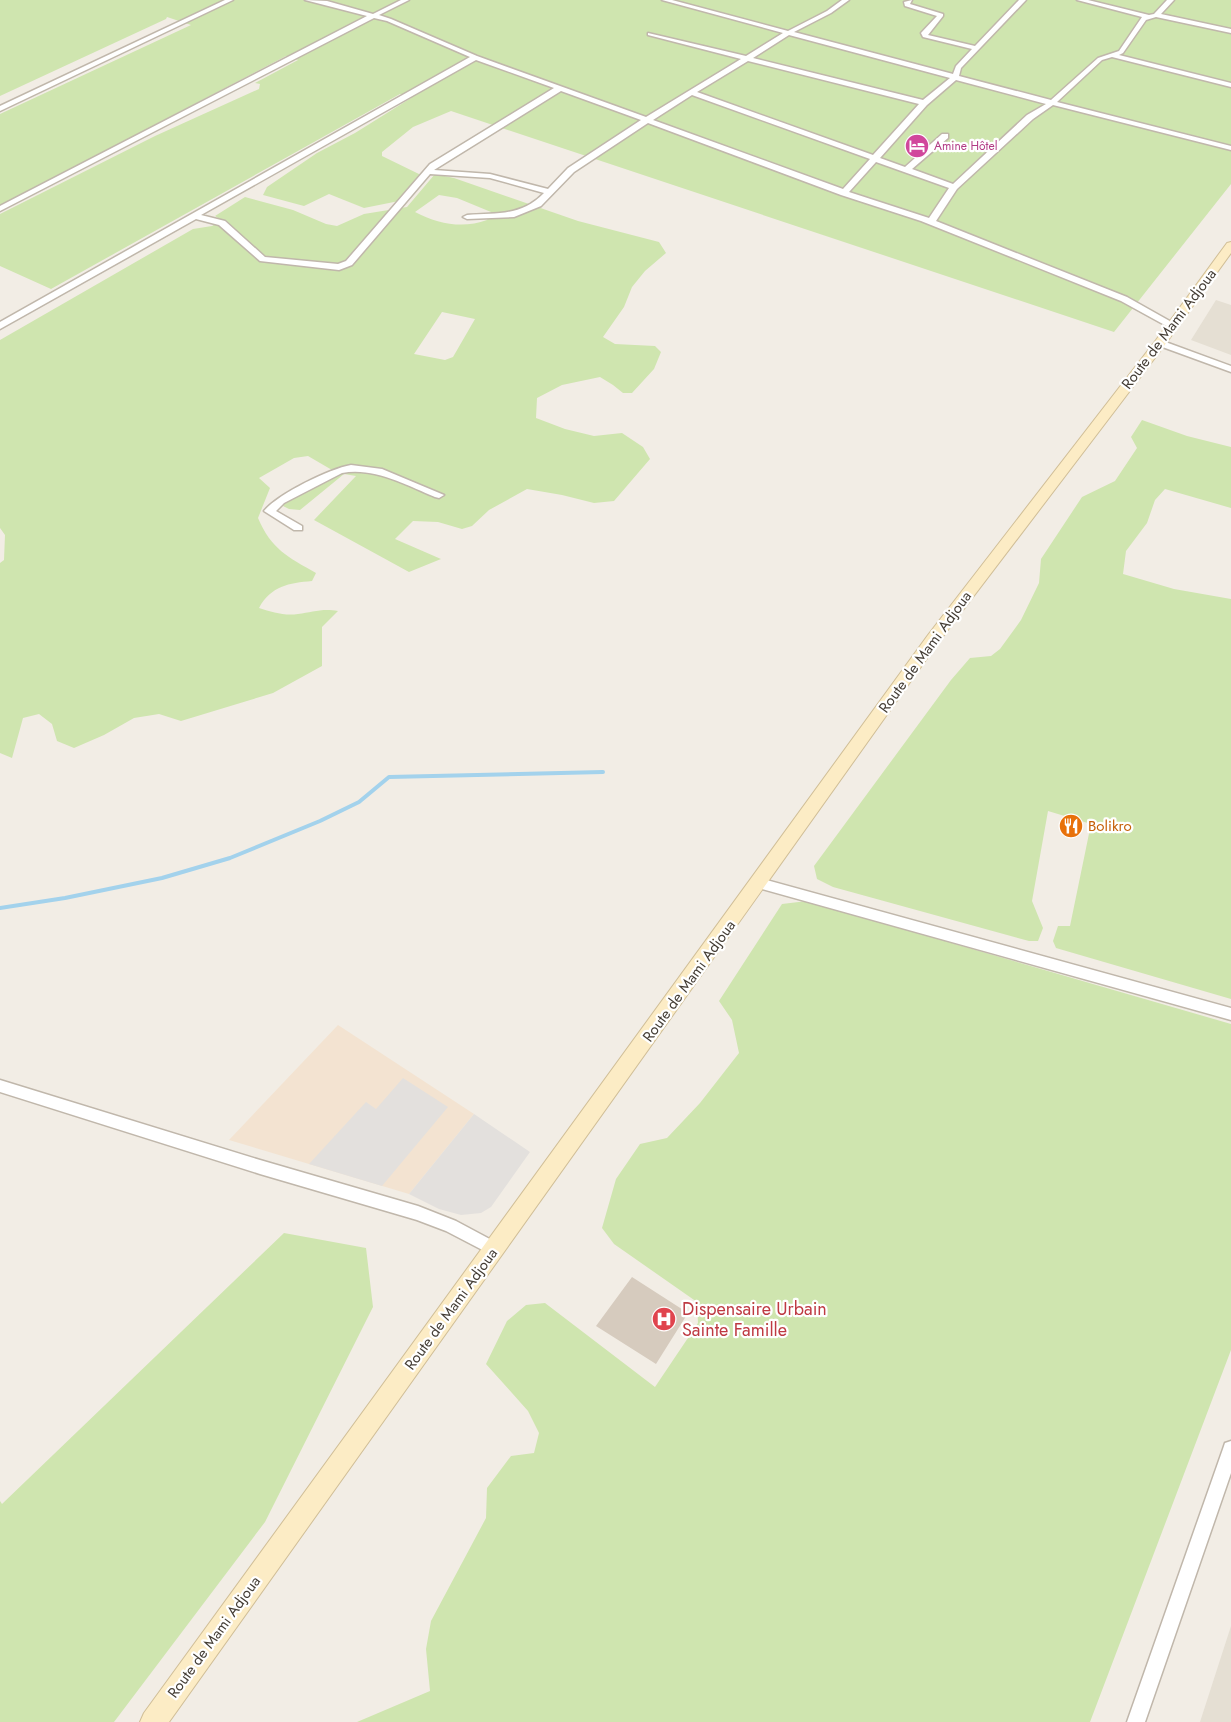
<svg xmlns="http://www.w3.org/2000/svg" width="1231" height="1722" font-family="Jost,sans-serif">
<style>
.residential{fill:#e5dfd3}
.commercial{fill:#f3e3d1}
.green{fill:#cfe5af;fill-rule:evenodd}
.parking{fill:#e3e0dd}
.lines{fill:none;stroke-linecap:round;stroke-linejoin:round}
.stream{stroke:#a3d2ec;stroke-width:4}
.building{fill:#d6cbbe}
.street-casing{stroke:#c0b7ab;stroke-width:3}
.secondary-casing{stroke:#d0be97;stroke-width:2}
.street{fill:#fff;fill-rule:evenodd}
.secondary{fill:#fcecc5;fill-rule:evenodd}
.labels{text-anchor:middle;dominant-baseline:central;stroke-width:4.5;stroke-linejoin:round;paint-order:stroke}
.far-hotel-label{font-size:12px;fill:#b23c85;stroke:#fff;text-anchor:start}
.street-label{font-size:15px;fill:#443d35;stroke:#fff}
.food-label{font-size:15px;fill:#c56008;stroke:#fff;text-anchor:start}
.near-health-label{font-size:18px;fill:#be3a42;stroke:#fff;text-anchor:start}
</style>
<rect width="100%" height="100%" fill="#f2ede5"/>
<path class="residential" d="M1216 300 1231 305V355L1191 340Z
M1231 1626V1722H1200Z"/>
<path class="commercial" d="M338 1025 474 1114 409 1194 229 1140Z"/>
<path class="green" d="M0 0H1231V184L1114 332 451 111 413 127 382 152V156L421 175 399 201 364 208 329 194 304 206 263 195 267 187 317 153 355 133 411 98 400 94 51 289 0 266V214L155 136 259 89 260 84 255 83 298 60 286 56 0 206V114L191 25 167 17 166 19 0 96Z
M435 174 454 178 578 221 659 242 666 253 645 271 632 287 624 307 603 337 615 344 655 346 661 352 654 369 632 393H623L613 385 600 377 562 385 537 398 536 418 565 429 594 436 622 433 643 447 650 459 614 501 594 503 562 495 527 489 489 510 472 526 462 529 438 522 413 521 395 539 441 559 409 572 314 520 356 476 344 474 300 510 289 509 283 506 285 502 332 470 308 456 294 458 259 478 270 488 258 518C271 549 288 557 316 573L312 581C289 583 271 586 259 608 272 612 284 616 298 614 312 612 323 608 338 611L322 627V666L273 693 181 721 159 714 134 718 104 735 74 748 57 741 52 724 39 714 23 718 12 758 0 753V563L4 560 5 535 0 528V340L193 229 212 226 221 220 215 216 245 197 293 210 326 224 337 226 364 214 407 207ZM439 195 457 198 491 212 487 220C463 229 438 224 415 212ZM442 312 475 319 453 357 445 360 414 354Z
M1142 420 1187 436 1231 447V508L1165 489 1155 500 1147 523 1126 551 1123 574 1174 589 1231 599V999L1056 948 1053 941 1058 926H1070L1091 824 1048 811 1032 901 1043 928 1038 941H1029L833 887 817 879 814 866 951 680 970 658 991 656 1000 649 1021 620 1039 583 1041 559 1082 497 1115 481 1137 448 1131 437Z
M807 901 1231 1024V1350L1090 1722H357L430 1691 426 1649 431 1621 486 1518 487 1488 511 1456 534 1453 539 1433 528 1411 486 1364 507 1321 526 1305 545 1303 655 1387 698 1323 697 1302 614 1244 602 1228 616 1179 640 1144 667 1138 700 1103 739 1053 732 1020 719 1001 782 904Z
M284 1233 366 1248 373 1307 265 1522 114 1722H0V1501L2 1504Z"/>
<path class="parking" d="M403 1078 448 1107 382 1186 309 1164 366 1102 376 1109Z
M474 1114 530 1152 491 1207 481 1213 461 1215 439 1209 409 1194Z"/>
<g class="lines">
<path class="stream" d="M0 908 65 898 162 878 230 858 320 821 359 802 389 777 603 772"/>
</g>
<path class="building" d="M920 137 931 140 917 152 906 149Z
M632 1277 688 1313 656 1364 596 1326Z"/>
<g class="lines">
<g class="street-casing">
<path id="street" d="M225 0H233L0 111V106Z
M305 0 327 1 373 14 401 0H409L379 15 391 19 477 56 646 117 741 59 648 35V33L746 56 783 33 662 0H672L788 31 827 11 842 0H849L831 13 794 32 953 74 956 66 972 49 923 37 921 33 937 16 905 6 904 2 912 0 910 4 943 14V16L928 35 975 46 1019 0H1026L961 68 959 76 1051 100 1098 58 1119 51 1142 17 1077 0H1088L1149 15 1154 14 1167 0H1174L1161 14 1231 29V33L1156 17 1146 20 1123 53 1119 55 1231 83V87L1112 57 1102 60 1057 102 1231 146V150L1053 105 1033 119 957 189 936 221 1127 297 1175 324 1176 326 1172 329 1121 301 921 221 841 195 648 123 574 172 541 206 514 217 467 219 463 217 467 215C497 213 522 216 544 193L490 178 430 174 352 265 339 270 260 261 219 225 196 219 0 329V322L470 57 387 21 374 18 0 211V206L367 16ZM789 35 950 78 923 100 753 58ZM476 60 554 88 430 164 346 261 338 264 265 257 225 221 201 215ZM748 61 919 104 873 155 697 92ZM956 80 1046 104 1027 115 953 184 912 169 948 138V134H942L905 167 880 158 927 105ZM561 91 641 120 568 168 548 189 490 174 434 170ZM692 95 870 159 843 189 653 120ZM876 162 949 188 929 218 849 192Z
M1160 340 1231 366V372L1157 345V341Z
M351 465 382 469 444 495 439 498 435 497C406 485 374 467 342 473L284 503 276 511 302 526V530H294L264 511C278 494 329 469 351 465Z
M759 878 1231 1008V1020L755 887 753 883 755 879Z
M0 1080 260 1160 418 1206 456 1221 499 1244 502 1249 499 1254 494 1256 446 1231 417 1220 260 1174 0 1092Z
M1231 1441V1473L1145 1722H1127L1223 1449 1225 1443Z"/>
</g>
<g class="secondary-casing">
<path id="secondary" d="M1231 242V253L1164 346 938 643 169 1722H140L144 1713 928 635 1156 340 1227 243Z"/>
</g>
<use href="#street" class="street"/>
<use href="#secondary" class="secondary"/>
</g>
<defs>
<g id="hotel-disc" transform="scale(1.25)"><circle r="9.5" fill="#d1479c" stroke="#fff"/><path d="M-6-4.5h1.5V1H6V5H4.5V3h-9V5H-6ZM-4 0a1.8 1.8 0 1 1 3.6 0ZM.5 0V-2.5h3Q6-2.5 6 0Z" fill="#fff"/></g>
<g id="restaurant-disc" transform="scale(1.25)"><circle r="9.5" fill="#e8710a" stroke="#fff"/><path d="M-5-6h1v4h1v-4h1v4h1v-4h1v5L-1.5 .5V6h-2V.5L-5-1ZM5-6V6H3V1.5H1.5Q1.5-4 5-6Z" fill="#fff"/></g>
<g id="hospital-disc" transform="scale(1.25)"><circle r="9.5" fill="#e0444e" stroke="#fff"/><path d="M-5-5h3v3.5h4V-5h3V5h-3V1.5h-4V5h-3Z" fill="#fff"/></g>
</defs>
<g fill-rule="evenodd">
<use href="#hotel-disc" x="917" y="146"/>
<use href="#restaurant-disc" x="1071" y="826"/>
<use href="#hospital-disc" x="664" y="1319"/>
</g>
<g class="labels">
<g class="far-hotel-label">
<text x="934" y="146">Amine Hôtel</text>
</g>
<g class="street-label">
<text transform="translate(1169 329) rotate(-53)">Route de Mami Adjoua</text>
<text transform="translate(925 652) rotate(-54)">Route de Mami Adjoua</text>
<text transform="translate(689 981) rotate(-54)">Route de Mami Adjoua</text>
<text transform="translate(451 1309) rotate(-54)">Route de Mami Adjoua</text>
<text transform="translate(214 1637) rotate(-54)">Route de Mami Adjoua</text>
</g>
<g class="food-label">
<text x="1088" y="826">Bolikro</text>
</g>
<g class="near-health-label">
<text x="682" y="1309">Dispensaire Urbain<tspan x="682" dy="21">Sainte Famille</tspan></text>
</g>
</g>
</svg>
